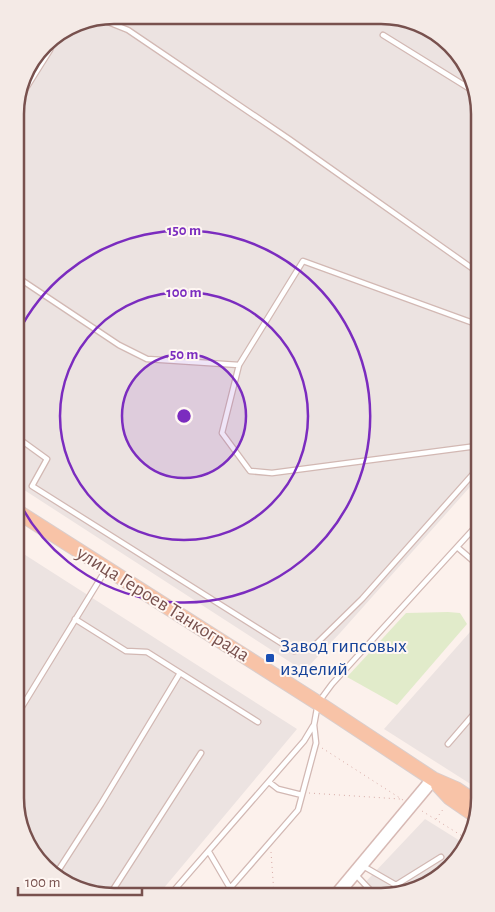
<svg xmlns="http://www.w3.org/2000/svg" width="495" height="912" font-family="'Alegreya Sans',sans-serif">
<style>
.industrial{fill:#ece3e1}
.green{fill:#e1ebca}
.lines{fill:none;stroke-linecap:round;stroke-linejoin:round}
.lane-casing{stroke:#d2b8b3;stroke-width:7}
.secondary-casing{stroke:#d7b9b4;stroke-width:15}
.primary-casing{stroke:#d9cecd;stroke-width:16}
.path{stroke:#d7aba6;stroke-width:1;stroke-dasharray:1 4;stroke-linecap:butt}
.lane{stroke:#fff;stroke-width:4.5}
.secondary{stroke:#fff;stroke-width:12}
.primary{stroke:#f8c3a7;stroke-width:14}
.ring{fill:none;stroke:#7b2cbf;stroke-width:2.5}
.transit-dot{fill:#1a4fb4;stroke:#fff7f3;stroke-width:2}
.labels{text-anchor:middle;dominant-baseline:central;stroke-width:4;stroke-linejoin:round;paint-order:stroke}
.street-label{font-size:20px;fill:#78514e;stroke:#fff7f3}
.transit-label{font-size:20px;fill:#164399;stroke:#fff7f3;text-anchor:start}
.rim{fill:none;stroke:#78514e;stroke-width:2.5}
.centre{fill:#7b2cbf;stroke:#fff7f3;stroke-width:2.5}
.ring-label{font-size:15px;text-anchor:middle;font-weight:bold;fill:#7b2cbf;stroke:#fff7f3;stroke-width:4;stroke-linejoin:round;paint-order:stroke}
</style>
<rect width="100%" height="100%" fill="#fcf1ec"/>
<path class="industrial" d="M113 15 401 17 446 39 475 81 477 479 340 633 304 671 18 486 16 101 25 70 48 40 76 22Z
M19 551 297 729 158 895 100 896 53 877 20 831Z
M478 623 480 790 384 729Z
M425 819 465 844 460 859 414 892H356Z"/>
<path class="green" d="M448 612 460 613 467 624 397 705 347 677 406 613Z"/>
<g class="lines">
<g class="lane-casing">
<path id="lane" d="M98 18 128 30 289 139 476 271
M383 35 475 92
M16 104 50 50
M17 277 119 345 147 359 239 365
M476 324 303 261 239 365 222 433 250 471 272 473 477 446
M18 438 47 459 32 486 294 651 314 646 362 599 473 474 477 463
M457 547 478 524
M75 619 126 651 147 652 258 722
M20 710 105 571
M448 744 479 708
M269 782 278 789 302 795
M209 852 230 888 237 894
M363 866 396 885 441 857
M356 875 372 892
M54 877 101 804 180 673
M225 894 298 810 316 743 314 725 318 703 332 684 457 547 478 565
M170 895 304 741 313 726
M109 896 201 753"/>
</g>
<g class="secondary-casing">
<path id="secondary" d="M338 893 433 779"/>
</g>
<g class="primary-casing">
<path id="primary" d="M18 512 318 703 433 779 456 789 480 805
M438 785 450 798 476 816"/>
</g>
<path class="path" d="M322 748 403 800
M309 793 400 799
M422 811 467 839
M436 819 444 808
M271 852 274 894"/>
<use href="#lane" class="lane"/>
<use href="#secondary" class="secondary"/>
<use href="#primary" class="primary"/>
</g>
<circle cx="184" cy="416" r="62" fill="#7b2cbf" fill-opacity=".12"/>
<g class="ring">
<circle cx="184" cy="416" r="62"/>
<circle cx="184" cy="416" r="124"/>
<path d="M18 333A186 186 0 1 1 19 502"/>
</g>
<rect class="transit-dot" x="265" y="653" width="10" height="10" rx="2.5"/>
<g class="labels">
<g class="street-label">
<text transform="translate(163 604) rotate(32)">улица Героев Танкограда</text>
</g>
<g class="transit-label">
<text x="280" y="646">Завод гипсовых<tspan x="280" dy="23">изделий</tspan></text>
</g>
</g>
<path d="M0 0H495V912H0ZM114 24H381A90 90 0 0 1 471 114V798A90 90 0 0 1 381 888H114A90 90 0 0 1 24 798V114A90 90 0 0 1 114 24Z" fill="#f4eae6" fill-rule="evenodd"/>
<path class="rim" d="M114 24H381A90 90 0 0 1 471 114V798A90 90 0 0 1 381 888H114A90 90 0 0 1 24 798V114A90 90 0 0 1 114 24Z"/>
<circle cx="184" cy="416" r="8" class="centre"/>
<g class="ring-label">
<text x="184" y="235">150 m</text>
<text x="184" y="297">100 m</text>
<text x="184" y="359">50 m</text>
</g>
<path d="M18 887v8h124v-8" fill="none" stroke="#78514e" stroke-width="2.5"/>
<text x="25" y="887" font-size="15" fill="#78514e" stroke="#fff7f3" stroke-width="4" paint-order="stroke">100 m</text>
</svg>
